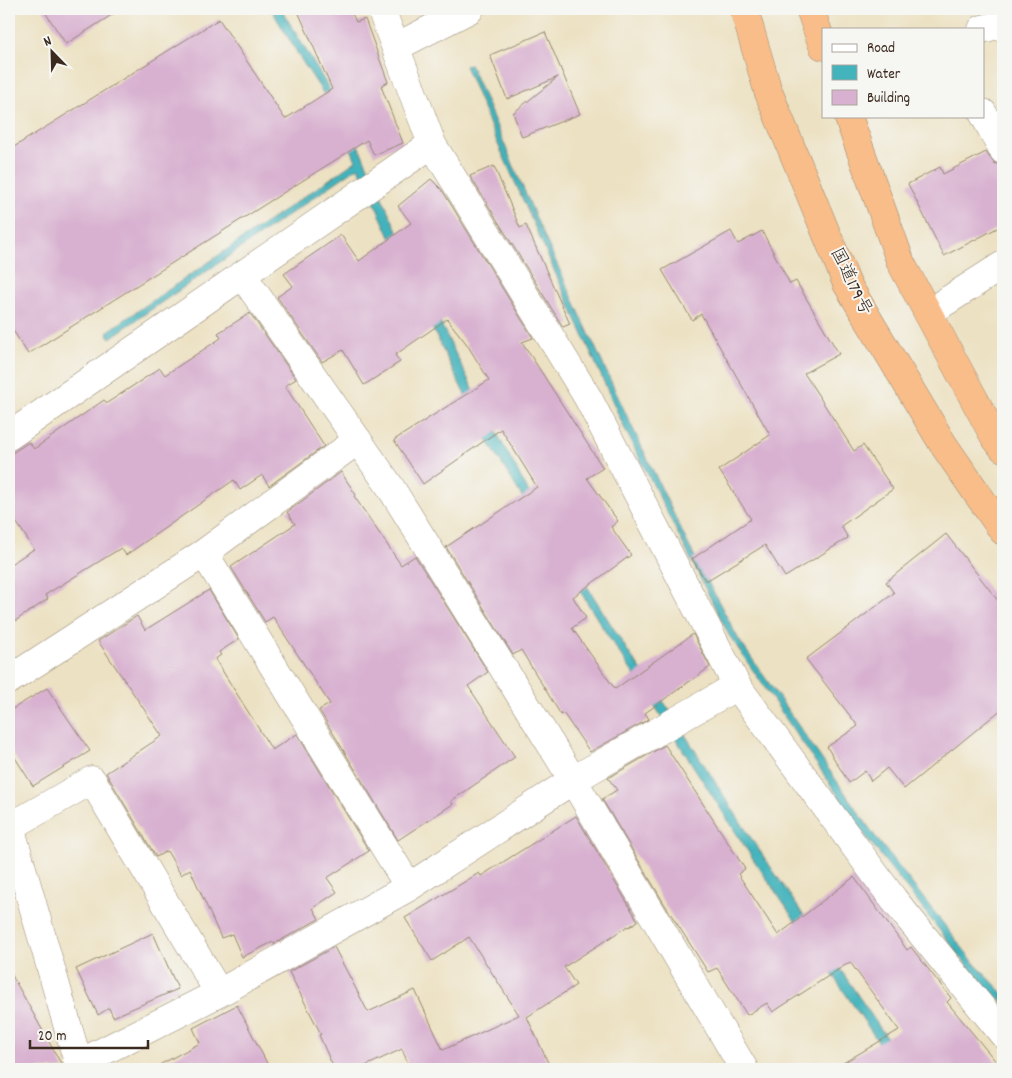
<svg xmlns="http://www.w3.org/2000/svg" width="1012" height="1078" font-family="Dekko,'Klee One',sans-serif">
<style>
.water{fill:#43b3bc;stroke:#3f6e6d}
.building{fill:#d8b1d0}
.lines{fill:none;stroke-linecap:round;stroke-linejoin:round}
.minor-casing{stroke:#948670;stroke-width:29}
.highway-casing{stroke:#948670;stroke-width:29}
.minor{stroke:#fff;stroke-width:28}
.highway{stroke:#f8bd89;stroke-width:28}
.labels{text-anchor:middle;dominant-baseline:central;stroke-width:4;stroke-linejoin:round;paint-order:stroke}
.street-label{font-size:18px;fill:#3b2a1e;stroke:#f6f6f2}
</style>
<rect width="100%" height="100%" fill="#f6f6f2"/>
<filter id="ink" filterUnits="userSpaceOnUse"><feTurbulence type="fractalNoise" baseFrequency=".02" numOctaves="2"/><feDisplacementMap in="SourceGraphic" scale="10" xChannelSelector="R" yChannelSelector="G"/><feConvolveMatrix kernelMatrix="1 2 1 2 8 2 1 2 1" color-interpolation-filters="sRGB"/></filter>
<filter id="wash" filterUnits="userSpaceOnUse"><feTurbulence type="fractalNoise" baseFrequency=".0096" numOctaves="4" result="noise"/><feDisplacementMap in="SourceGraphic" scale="20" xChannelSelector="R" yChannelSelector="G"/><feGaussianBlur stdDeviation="1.12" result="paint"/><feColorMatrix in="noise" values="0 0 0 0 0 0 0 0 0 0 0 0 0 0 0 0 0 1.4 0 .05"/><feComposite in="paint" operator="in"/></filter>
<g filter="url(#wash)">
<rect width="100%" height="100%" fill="#ece1c2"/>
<path class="water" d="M271 9H281L342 110 428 298 472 387 534 502 629 653 668 708 749 835 908 1069H897L749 853 649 697 606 633 486 438 423 309 358 167 110 338 107 332 356 161 338 115 304 64Z
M470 64 539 225 625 412 688 544 739 640 877 839 975 964 1003 993V1003L974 974 867 838 729 635 624 427 498 144 465 66Z"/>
<g id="blocks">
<path class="building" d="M43 9H121L66 44Z
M297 9H350L356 22 365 19 388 82 381 86 403 143 374 155 367 140 28 354 9 324V150L219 19 285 119 332 89Z
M545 32 580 114 522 137 513 113 558 77 507 99 490 55Z
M986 152 994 163 1000 165 1003 171V225L944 256 908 184 940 167 943 174Z
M494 166 520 228 526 225 570 324 563 327 470 176Z
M431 179 442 190 533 338 522 342 603 468 587 478 618 521 611 527 631 555 573 597 586 618 572 628 615 689 693 634 710 667 645 713 649 719 590 752 563 713 561 715 521 650 513 655 446 547 537 487 501 429 423 484 394 440 489 380 466 343 447 319 395 355 400 362 364 385 343 350 322 362 277 297 293 286 284 274 341 235 359 261 411 223 398 206Z
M731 231 738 244 762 231 790 284 796 281 839 354 804 373 854 451 863 445 893 489 841 526 848 538 785 577 765 545 706 581 692 559 751 519 719 470 770 435 701 314 692 320 662 270Z
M250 313 296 379 285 386 324 446 269 486 262 475 240 490 234 480 126 555 121 548 45 595 48 599 9 625V565L34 549 9 511V455L29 442 34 449 104 400 107 403 160 368 165 375 221 338 218 333Z
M341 472 356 495 354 496 401 565 415 556 488 672 468 686 515 757 451 801 453 804 398 840 319 710 330 704 273 617 265 622 231 567 295 524 287 512Z
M946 534 1003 607V708L904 789 887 768 871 781 865 771 849 783 827 747 858 726 806 659 894 593 886 582Z
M209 590 239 639 219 652 221 655 215 659 272 750 297 734 369 851 327 878 337 892 313 908 319 919 274 944 273 942 242 957 232 934 221 938 190 869 181 875 167 851 156 857 106 773 162 736 98 641 137 616 145 630Z
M47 688 90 751 33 786 9 748V711Z
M665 745 745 869 738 874 778 935 854 877 907 950 911 947 951 998 947 1002 1002 1069H833L899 1030 850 962 773 1012 767 1003 747 1015 717 968 708 972 665 905 602 799 617 790 608 778Z
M576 816 638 921 629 927 628 926 564 967 576 985 527 1017 551 1069H401L409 1066 402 1049 359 1069H334L319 1035 321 1034 289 972 334 947 368 1012 415 990 443 1050 519 1015 469 937 432 961 405 918 479 873 481 876Z
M153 933 178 989 113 1017 109 1008 98 1015 76 969Z
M9 970 64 1069H9Z
M237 1005 270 1069H152L200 1043 193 1028Z"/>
</g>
</g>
<g filter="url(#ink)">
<use href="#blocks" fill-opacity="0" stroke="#948670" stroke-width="1"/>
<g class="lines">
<g class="minor-casing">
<path id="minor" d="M381 9 432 144 588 398 737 686 894 900 1003 1034
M982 29 1003 24
M396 47 470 9
M983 113 1003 150
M243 276 389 485 573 780 744 1069
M928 313 1003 265
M9 436 432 144
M204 553 409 887
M9 680 204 553 358 440
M9 823 80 1069
M10 827 92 780 219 993
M78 1064 219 993 409 887 573 780 737 686"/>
</g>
<g class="highway-casing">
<path id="highway" d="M744 9 768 91 847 284 943 444 1003 531
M810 9 823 46
M848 116 901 263 994 436 1003 448"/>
</g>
<use href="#minor" class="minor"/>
<use href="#highway" class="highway"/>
</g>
</g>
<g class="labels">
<g class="street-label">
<text transform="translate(850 282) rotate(64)">国道179号</text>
</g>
</g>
<rect width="1012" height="1078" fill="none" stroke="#f6f6f2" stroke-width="30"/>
<rect x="822" y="28" width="162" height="90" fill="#f6f6f2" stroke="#aba49d"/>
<rect x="832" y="44" width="25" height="8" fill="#ffffff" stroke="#aba49d"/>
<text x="867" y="52" font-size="15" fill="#3b2a1e">Road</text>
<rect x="832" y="65" width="25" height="15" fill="#43b3bc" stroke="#aba49d"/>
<text x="867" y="78" font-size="15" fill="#3b2a1e">Water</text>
<rect x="832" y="90" width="25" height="15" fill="#d8b1d0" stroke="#aba49d"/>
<text x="867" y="102" font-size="15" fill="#3b2a1e">Building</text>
<g transform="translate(52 52) rotate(337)" stroke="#f6f6f2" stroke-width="4" paint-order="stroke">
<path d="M0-4L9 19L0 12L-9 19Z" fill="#3b2a1e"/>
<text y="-8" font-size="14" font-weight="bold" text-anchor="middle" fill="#3b2a1e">N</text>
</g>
<path d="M30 1040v8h118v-8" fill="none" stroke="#3b2a1e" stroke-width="2.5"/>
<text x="38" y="1040" font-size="15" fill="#3b2a1e" stroke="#f6f6f2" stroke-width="4" paint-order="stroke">20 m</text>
</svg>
